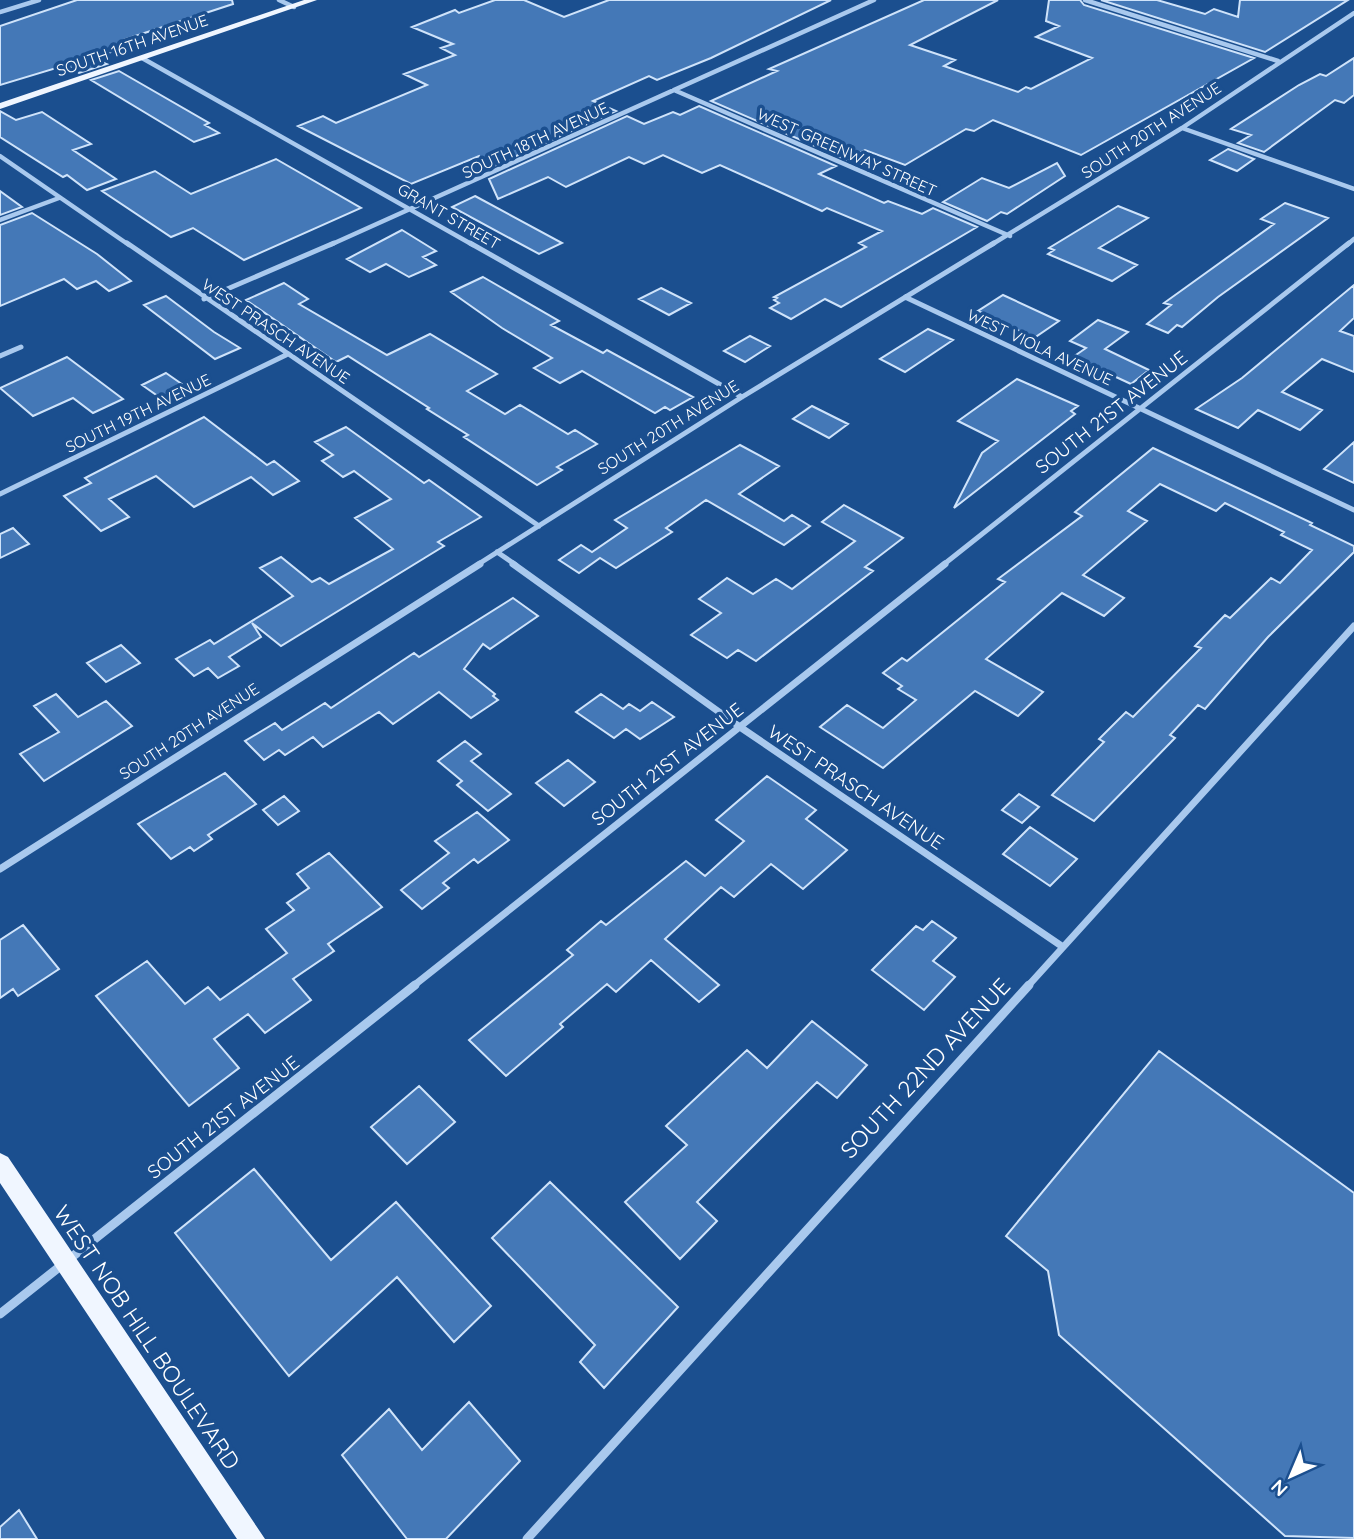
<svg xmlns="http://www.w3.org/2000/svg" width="1354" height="1539" font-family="Quicksand,sans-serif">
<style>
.building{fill:#4478b7;stroke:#cfe3fa;stroke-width:2}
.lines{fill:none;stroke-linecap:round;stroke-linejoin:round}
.street-far3{stroke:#a9c9ee;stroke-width:4.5}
.street-far2{stroke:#a9c9ee;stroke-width:5}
.street-far1{stroke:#a9c9ee;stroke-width:7}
.street{stroke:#a9c9ee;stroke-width:9}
.primary{fill:#f0f6ff;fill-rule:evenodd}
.labels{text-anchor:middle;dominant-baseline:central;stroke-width:7;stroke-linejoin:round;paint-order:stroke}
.far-street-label{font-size:16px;fill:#fff;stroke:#1b4f8f}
.street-label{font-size:19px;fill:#fff;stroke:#1b4f8f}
.near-street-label{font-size:23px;fill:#fff;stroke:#1b4f8f}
</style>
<rect width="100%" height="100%" fill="#1b4f8f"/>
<path class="building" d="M77 0H232L233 4 126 39 135 44 96 57 107 64 79 73 66 65 0 85V26Z
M495 0H524L564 17 609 0H831L711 58 657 80 649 76 593 101 616 111 485 170 479 156 411 184 298 126 323 116 336 123 427 85 404 74 455 55 441 48 453 44 412 27 455 10 459 13Z
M924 0H998L910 45 955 60 944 66 1018 92 1026 87 1031 89 1092 58 1036 37 1059 26 1046 21 1049 0H1080L1084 5 1254 58 1081 155 993 120 974 131 966 129 905 165 865 150 847 160 711 101 777 71 769 69Z
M1101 0H1157L1205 14 1214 9 1238 17 1240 0H1348L1265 52Z
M1354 58V95L1344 103 1335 100 1264 152 1238 143 1251 135 1231 129 1299 85 1320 74 1326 76Z
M119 71 209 123 205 125 219 133 194 142 91 80Z
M699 106 836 166 819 174 884 203 888 201 922 214 933 208 977 227 841 307 825 299 791 319 770 308 779 303 774 300 777 298 774 297 866 247 859 243 882 231 827 208 822 211 720 165 702 173 663 155 644 164 629 157 566 187 548 177 498 199 489 179 627 116 644 124 673 112 680 115Z
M0 111 16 120 42 112 91 144 73 150 116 179 87 190 67 175 63 177 0 137Z
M1228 149 1254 159 1237 171 1210 160Z
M276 159 361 208 244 260 193 228 171 237 102 191 155 171 191 194Z
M1057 163 1065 176 1007 214 1001 212 987 221 943 202 982 178 1009 188Z
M0 191 22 207 0 215Z
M475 196 562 243 539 254 452 207Z
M1285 203 1328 218 1218 297 1182 327 1177 325 1168 333 1147 324 1171 305 1164 303 1274 224 1261 219Z
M1118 206 1148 218 1099 248 1137 265 1112 281 1048 254 1054 250 1049 248Z
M32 213 97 254 131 281 109 291 96 281 77 289 64 279 0 306V225Z
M402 230 436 251 423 257 436 265 409 277 386 264 370 272 347 259Z
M483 277 559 321 551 325 603 353 607 350 693 397 670 410 665 407 655 413 582 371 560 383 534 368 552 358 502 328 451 292Z
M284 283 308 299 299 304 387 355 430 334 497 374 467 391 505 414 520 405 568 434 575 430 597 444 557 467 562 470 537 485 464 437 468 435 427 409 429 408 348 356 336 362 246 300Z
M1354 285V318L1340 331 1354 336V372L1322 359 1282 392 1322 410 1300 430 1258 410 1238 428 1196 409 1242 378Z
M661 288 691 303 669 315 639 299Z
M1003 295 1059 321 1034 338 978 311Z
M166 296 214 332 240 348 215 359 144 305Z
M1098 320 1128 332 1105 349 1149 370 1131 384 1073 357 1086 348 1070 341Z
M928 329 953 340 905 372 880 359Z
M750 336 770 346 745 362 724 351Z
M67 357 123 399 93 413 73 398 33 416 0 388Z
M166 373 189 389 165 401 142 385Z
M1017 379 1078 406 1071 411 1075 414 954 508 982 453 998 441 958 421Z
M812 406 848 424 829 438 793 419Z
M204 417 267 465 274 461 299 481 273 495 251 477 194 507 156 476 109 499 129 517 101 531 64 496 91 483 85 478Z
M346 427 424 483 429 480 481 517 438 542 444 546 281 646 252 623 261 637 229 657 239 666 218 678 208 668 194 676 176 659 210 640 214 644 293 596 260 568 281 557 312 582 320 578 329 584 393 549 355 518 391 499 354 471 343 477 322 461 333 455 315 442Z
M1354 442V483L1324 469Z
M740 445 779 466 739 494 784 521 792 515 810 526 784 545 706 500 666 528 672 532 616 568 600 558 579 573 559 560 581 545 592 552 627 528 615 520Z
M1153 448 1312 523 1310 525 1354 546V552L1268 637 1205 709 1198 705 1170 735 1175 738 1094 821 1052 795 1104 742 1099 739 1126 712 1133 717 1201 648 1195 646 1225 615 1230 618 1271 578 1280 583 1312 550 1281 535 1284 532 1225 503 1216 511 1160 484 1128 511 1147 521 1083 575 1124 598 1104 616 1062 593 986 659 1043 692 1018 716 975 691 883 768 820 727 847 705 883 728 916 700 898 689 902 686 883 673 902 658 907 661 1005 582 998 579 1082 516 1075 512Z
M844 505 903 538 865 567 873 571 756 661 738 650 727 658 691 635 721 613 699 599 727 578 753 594 776 579 792 589 855 541 822 522Z
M13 528 29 544 0 558V534Z
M513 598 538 616 490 649 483 644 464 669 495 694 493 696 498 700 471 718 439 692 393 724 379 712 323 747 313 737 285 755 279 750 264 760 245 741 275 723 282 730 325 703 331 708 414 653 419 657Z
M121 645 140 663 106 682 87 663Z
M56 694 78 717 106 701 132 726 44 781 20 754 59 732 34 706Z
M601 694 623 709 629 704 640 711 652 702 674 717 640 739 626 729 614 738 576 712Z
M465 741 481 754 471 761 511 794 488 811 457 785 462 781 438 761Z
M568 760 595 782 564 806 536 783Z
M225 773 256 804 208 835 212 839 194 851 190 847 171 859 138 824Z
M767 776 816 810 806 819 847 850 803 889 771 864 734 897 721 887 665 939 719 985 699 1002 651 960 616 992 607 984 560 1024 563 1027 506 1076 469 1040 573 955 567 950 601 921 606 925 686 861 705 876 744 841 716 820Z
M1019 794 1039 807 1022 823 1002 810Z
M284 796 299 811 278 825 263 810Z
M477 812 509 840 478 863 474 859 443 883 449 888 422 909 401 890 449 853 435 841Z
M1030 827 1077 859 1050 886 1003 854Z
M329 853 382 907 328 944 334 951 293 979 311 1000 265 1033 248 1014 214 1039 239 1068 189 1106 96 996 147 961 185 1004 208 987 220 1000 287 953 266 929 294 910 287 903 309 888 297 874Z
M932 921 956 938 933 961 955 977 924 1010 872 970 916 926 923 930Z
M23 925 59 969 18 996 13 989 0 998V940Z
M812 1021 867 1065 837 1098 817 1082 697 1202 717 1221 680 1259 625 1202 687 1145 666 1126 747 1050 767 1068Z
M1159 1051 1354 1193V1538L1285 1536 1059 1335 1048 1271 1006 1236Z
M419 1086 455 1122 407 1164 371 1127Z
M254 1169 331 1260 396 1202 491 1306 454 1342 397 1277 289 1376 175 1233Z
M550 1182 678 1307 604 1388 580 1362 595 1345 492 1238Z
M469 1402 520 1461 446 1539H407L342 1455 389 1409 422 1450Z
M19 1510 37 1539H0V1527Z"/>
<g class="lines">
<path class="street-far3" d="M279 0 294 7
M1085 0 1278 61
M0 12 39 0
M142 58 473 245
M674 90 1010 236
M1182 128 1354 189
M0 156 129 245
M0 220 59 198
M330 245 874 0
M991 245 1182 128 1354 13
M1347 245 1354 239"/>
<path class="street-far2" d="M127 243 539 526
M470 243 742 397
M905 297 1354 510
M204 299 334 243
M0 356 21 347
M0 494 286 355
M497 552 516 565
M477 565 742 397 994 243
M943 565 1349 243"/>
<path class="street-far1" d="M513 564 740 727 1063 947
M0 869 480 564
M412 987 945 564
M1027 987 1354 626"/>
<path class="street" d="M0 1314 415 985
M527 1539 1029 985"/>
<path class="primary" d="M304 0H317L0 109V103Z
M0 1153 8 1157 265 1539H237L0 1183Z"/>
</g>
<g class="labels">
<g class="far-street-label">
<text transform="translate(132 45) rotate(-19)">SOUTH 16TH AVENUE</text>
<text transform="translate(1151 130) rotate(-33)">SOUTH 20TH AVENUE</text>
<text transform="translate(535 140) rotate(-25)">SOUTH 18TH AVENUE</text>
<text transform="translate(847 152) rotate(24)">WEST GREENWAY STREET</text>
<text transform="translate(449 216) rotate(30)">GRANT STREET</text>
<text transform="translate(276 331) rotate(34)">WEST PRASCH AVENUE</text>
<text transform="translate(1040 347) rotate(25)">WEST VIOLA AVENUE</text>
<text transform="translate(138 413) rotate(-26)">SOUTH 19TH AVENUE</text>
<text transform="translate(668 427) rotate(-32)">SOUTH 20TH AVENUE</text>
<text transform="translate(189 731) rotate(-33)">SOUTH 20TH AVENUE</text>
</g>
<g class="street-label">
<text transform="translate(1111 412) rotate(-38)">SOUTH 21ST AVENUE</text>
<text transform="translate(667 764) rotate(-38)">SOUTH 21ST AVENUE</text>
<text transform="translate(856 787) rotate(34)">WEST PRASCH AVENUE</text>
<text transform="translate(223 1117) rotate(-38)">SOUTH 21ST AVENUE</text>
</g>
<g class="near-street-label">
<text transform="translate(925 1068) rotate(-47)">SOUTH 22ND AVENUE</text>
<text transform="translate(147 1337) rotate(56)">WEST NOB HILL BOULEVARD</text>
</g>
</g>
<g transform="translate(1291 1476) rotate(224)" stroke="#1b4f8f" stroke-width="5" paint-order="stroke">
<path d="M0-5L12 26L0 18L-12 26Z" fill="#ffffff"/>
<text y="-10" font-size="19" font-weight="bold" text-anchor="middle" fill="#ffffff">N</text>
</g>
</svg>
